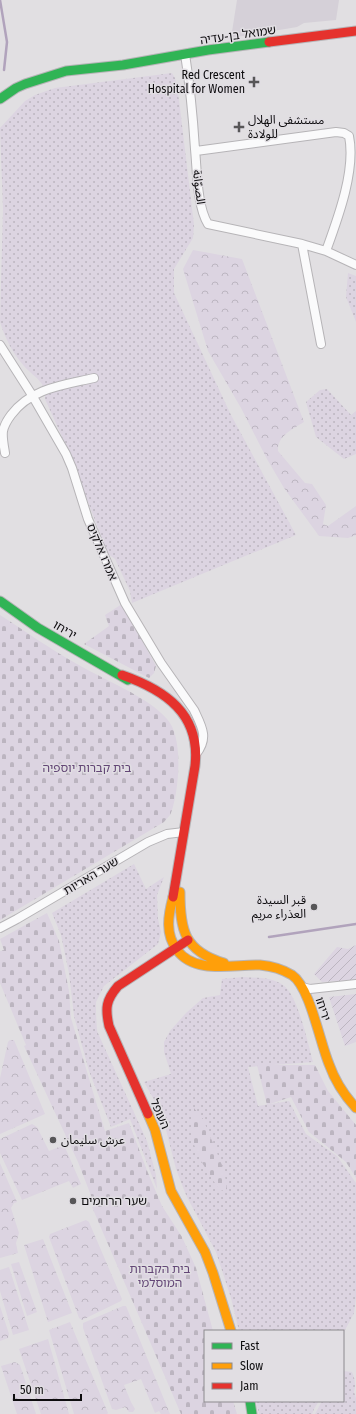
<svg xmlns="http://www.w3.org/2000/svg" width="356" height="1414" font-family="'Fira Sans Condensed','Noto Sans Arabic','Noto Sans Hebrew',sans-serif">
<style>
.built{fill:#d5d0d8}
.grass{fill:url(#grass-dots)}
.forest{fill:url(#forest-crowns)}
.cemetery{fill:url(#cemetery-stones)}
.garden{fill:url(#garden-furrows)}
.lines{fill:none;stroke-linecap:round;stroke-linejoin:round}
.stream{stroke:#b1a3bc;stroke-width:2.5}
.street-casing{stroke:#b6b4b7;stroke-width:10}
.fast-casing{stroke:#b6b4b7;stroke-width:11}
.slow-casing{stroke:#b6b4b7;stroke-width:11}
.jam-casing{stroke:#b6b4b7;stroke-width:11}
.street{stroke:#fafafb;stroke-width:8}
.fast{stroke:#30b455;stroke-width:9}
.slow{stroke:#ff9f0a;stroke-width:9}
.jam{stroke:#e5322d;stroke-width:9}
.poi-dot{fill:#575658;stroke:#e1dee3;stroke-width:1.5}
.labels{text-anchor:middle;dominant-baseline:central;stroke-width:3;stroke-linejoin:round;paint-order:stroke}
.street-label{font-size:12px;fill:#0d0c0e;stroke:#e1dee3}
.poi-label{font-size:12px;fill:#0d0c0e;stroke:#e1dee3;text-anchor:start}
.park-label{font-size:12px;fill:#634676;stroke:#e1dee3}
</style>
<defs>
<pattern id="grass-dots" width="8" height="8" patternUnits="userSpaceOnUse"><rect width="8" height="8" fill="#dcd4e1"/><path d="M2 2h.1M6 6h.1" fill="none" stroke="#bcb5c0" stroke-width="1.8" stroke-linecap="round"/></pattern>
<pattern id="forest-crowns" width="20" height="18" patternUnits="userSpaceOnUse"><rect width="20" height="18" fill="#dcd4e1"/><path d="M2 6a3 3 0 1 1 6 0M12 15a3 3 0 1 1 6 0" fill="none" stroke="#bcb5c0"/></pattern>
<pattern id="cemetery-stones" width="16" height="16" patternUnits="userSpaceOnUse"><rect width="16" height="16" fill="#dcd4e1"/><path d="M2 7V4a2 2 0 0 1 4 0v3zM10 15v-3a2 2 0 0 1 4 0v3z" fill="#bcb5c0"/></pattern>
<pattern id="garden-furrows" width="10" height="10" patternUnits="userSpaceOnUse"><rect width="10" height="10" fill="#dcd4e1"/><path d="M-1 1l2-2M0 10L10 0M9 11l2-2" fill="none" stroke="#bcb5c0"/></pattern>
</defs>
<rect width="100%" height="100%" fill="#e1dfe2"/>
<path class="built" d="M237 0H339L336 20 304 23 297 27 231 38Z"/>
<path class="grass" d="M172 73 175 78 179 100 194 225 193 238 174 269V293L231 415 296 535 132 603 130 591 115 559 108 554 68 450 45 399C45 394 45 389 42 384 37 377 29 372 24 366 13 354 5 338 0 322L3 209 0 128 25 101 35 95 55 88Z
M348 273 356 276V322L346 297Z
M327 389 351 415 356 411V454L344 459 316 437 306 402 320 390Z
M134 864 146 889 164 877 157 895 158 919 161 932 158 944 104 986 96 1002V1013L97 1031 147 1141 156 1175 157 1189 130 1119 111 1127 89 1071 74 1016 69 973 61 935 52 913Z
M243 977C255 978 272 977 283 985 298 995 308 1044 313 1062L248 1067 258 1106 289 1101 306 1134 337 1156 356 1183V1297L354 1313 343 1334V1331H239L231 1298 216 1252 186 1195 176 1169 162 1114 144 1082 171 1074 164 1052V1042L170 1031 186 1013 203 998 220 995 222 979Z
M343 1371 352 1372C355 1379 356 1385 354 1392L356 1398V1414H315L322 1401H343Z
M256 1401H319L314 1409 312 1414H259Z"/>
<path class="forest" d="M193 250 242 259 304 422C293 429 277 436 278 451L305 483 312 484 326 505 323 524 328 526 356 506V535L348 538 319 536 284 488 267 459 241 408 208 351 183 269Z
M10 1040H14L45 1114 0 1134V1078L8 1042Z
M32 1124 37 1127 49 1151 64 1145 81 1184 73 1188 69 1181 22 1200 0 1153V1139Z
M0 1163 17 1202 14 1203 11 1208 19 1233 16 1243 18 1253 0 1258Z
M86 1220 89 1222 122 1299 121 1301 82 1320 79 1318 49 1237 50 1234Z
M43 1239 72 1313 48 1322 24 1245Z
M19 1262 37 1312 27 1316 11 1264Z
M9 1267 29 1330 13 1335 0 1291V1270Z
M0 1306 9 1334 8 1338 0 1341Z
M123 1306H126L170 1414H161L159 1411 155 1413 141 1379 124 1385 131 1402 135 1409 133 1412H129L125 1407 116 1410 112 1409 83 1328V1323Z
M70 1322 108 1413 107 1414H74L49 1330Z
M48 1339 69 1414H41L19 1349Z
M15 1362 20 1365 36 1414H17L1 1366Z"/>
<path class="cemetery" d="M122 604 156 666 154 673 149 678 84 644 109 626 105 615Z
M0 615C25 631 50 649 77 664 102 679 149 697 167 719 184 737 179 791 171 813 170 816 166 819 164 822L0 920Z
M47 913 59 941 69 991 71 1018 96 1102 105 1131 129 1123 148 1173 162 1206 182 1237 196 1268 213 1331H205V1401H233L237 1414H181L92 1207 95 1206 78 1162 24 1046 26 1045 0 983V951L4 950 0 939Z
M257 1065H315L328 1091 356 1125V1178L346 1162 309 1132 291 1097 267 1105Z
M193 1107 203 1119 224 1170 227 1189 220 1191 201 1161 192 1140Z"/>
<path class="garden" d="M356 945V980L322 982 314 974 337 947 348 949Z
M356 994V1042L345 1046 329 997Z"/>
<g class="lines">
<path class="stream" d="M0 0 7 42 4 70
M269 937 356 924"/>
<g class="street-casing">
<path id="street" d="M185 54C190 86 193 117 195 149 197 169 197 207 208 224L302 244 326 251 356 265
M196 151 336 132 344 133 349 136C356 170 338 218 326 251
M302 244 321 344
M0 345 32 395 66 454 72 468 88 519 125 603 161 663 194 710C202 727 209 738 196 754
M5 453C4 446 2 438 3 431 4 426 8 419 11 415 31 388 64 385 94 378
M0 928 17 919 148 842 167 834 184 832
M302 987 310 989 356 984"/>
</g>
<g class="fast-casing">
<path id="fast" d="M0 99 16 88 25 84 66 71 123 65 208 50 269 42
M0 601 38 628 128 680
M250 1401 252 1414"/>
</g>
<g class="slow-casing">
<path id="slow" d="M180 892C180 930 184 951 224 963
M173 897C168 916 165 934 177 950 195 975 234 964 260 965 271 966 282 969 292 975 310 987 320 1043 329 1064 335 1081 344 1095 356 1108
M148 1114 155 1130 171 1191 205 1252 213 1273 231 1331"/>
</g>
<g class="jam-casing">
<path id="jam" d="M269 42 356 31
M122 675C165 690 201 714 195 766L173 897
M148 1114 109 1026C105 1008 106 1000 118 986L188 940"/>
</g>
<use href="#street" class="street"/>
<use href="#fast" class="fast"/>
<use href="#slow" class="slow"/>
<use href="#jam" class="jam"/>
</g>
<g class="poi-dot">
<path d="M252 76h4v4h4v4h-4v4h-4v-4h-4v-4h4z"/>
<path d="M237 121h4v4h4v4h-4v4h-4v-4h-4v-4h4z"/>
<circle cx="314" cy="907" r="4"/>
<circle cx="53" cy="1140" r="4"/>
<circle cx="73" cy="1201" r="4"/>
</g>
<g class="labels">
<g class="street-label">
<text transform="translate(238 35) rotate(-8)">שמואל בן-עדיה</text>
<text transform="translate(199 187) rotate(83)">الصوّانة</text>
<text transform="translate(102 552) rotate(67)">אמרו אלקיס</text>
<text transform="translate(65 630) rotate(30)">יריחו</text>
<text transform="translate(91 876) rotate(-31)">שער האריות</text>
<text transform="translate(323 1009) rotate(71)">יריחו</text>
<text transform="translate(160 1114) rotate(67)">העופל</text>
</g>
<g class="poi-label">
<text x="245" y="75" text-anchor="end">Red Crescent<tspan x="245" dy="14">Hospital for Women</tspan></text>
<text x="248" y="120">مستشفى الهلال<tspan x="248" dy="14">للولادة</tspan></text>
<text x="306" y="900" text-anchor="end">قبر السيدة<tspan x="306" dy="14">العذراء مريم</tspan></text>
<text x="61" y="1140">عرش سليمان</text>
<text x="81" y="1201">שער הרחמים</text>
</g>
<g class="park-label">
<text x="87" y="768">בית קברות יוספיה</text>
<text x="160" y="1269">בית הקברות<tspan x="160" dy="14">המוסלמי</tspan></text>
</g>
</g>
<rect x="204" y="1330" width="140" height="72" fill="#e1dee3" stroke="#8c8a8e"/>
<rect x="212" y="1343" width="20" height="6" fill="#30b455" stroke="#8c8a8e"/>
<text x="240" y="1350" font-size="12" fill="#0d0c0e">Fast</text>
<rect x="212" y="1363" width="20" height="6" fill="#ff9f0a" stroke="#8c8a8e"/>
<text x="240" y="1370" font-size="12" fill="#0d0c0e">Slow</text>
<rect x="212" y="1383" width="20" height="6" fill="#e5322d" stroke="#8c8a8e"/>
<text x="240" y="1390" font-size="12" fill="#0d0c0e">Jam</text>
<path d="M14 1394v6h67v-6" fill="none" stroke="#0d0c0e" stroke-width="2"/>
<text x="20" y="1394" font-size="12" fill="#0d0c0e" stroke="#e1dee3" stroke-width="3" paint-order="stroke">50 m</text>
</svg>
